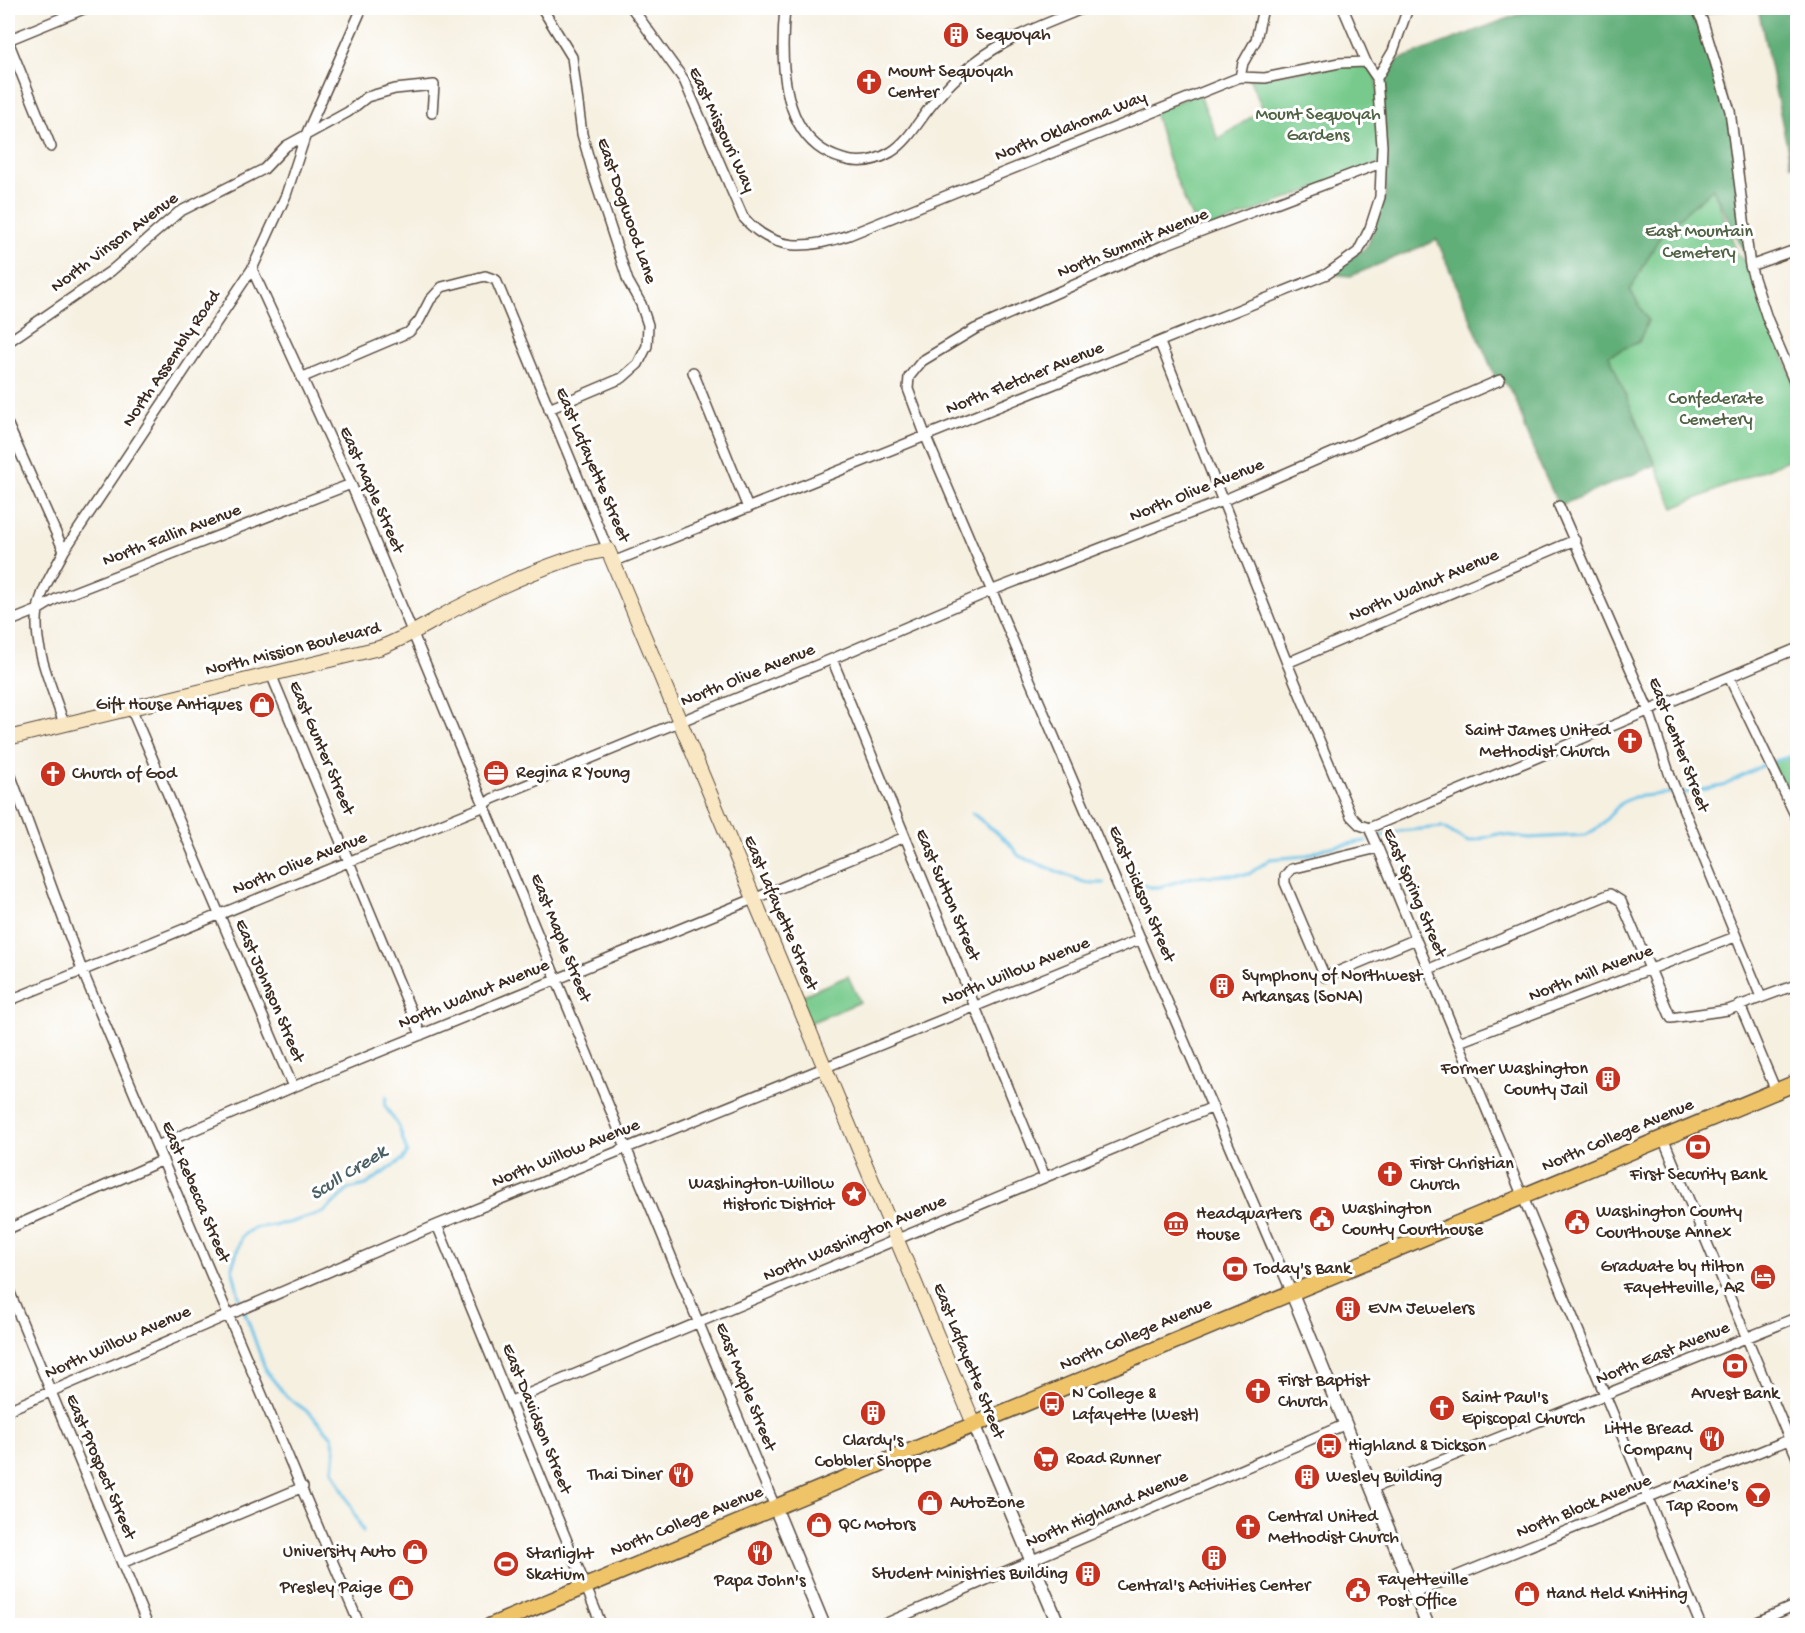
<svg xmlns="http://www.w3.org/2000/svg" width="1805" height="1633" font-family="'Gochi Hand',sans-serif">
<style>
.green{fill:#77ca8c;stroke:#597a55;stroke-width:1.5}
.forest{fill:#61ae78;stroke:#4e6c4b;stroke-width:1.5}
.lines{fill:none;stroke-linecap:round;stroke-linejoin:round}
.stream{stroke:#6ac3e7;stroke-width:3}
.minor-casing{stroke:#57483b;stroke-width:12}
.tertiary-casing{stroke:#57483b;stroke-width:15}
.secondary-casing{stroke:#57483b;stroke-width:16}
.primary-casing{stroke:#57483b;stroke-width:18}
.minor{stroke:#fff;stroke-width:9}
.tertiary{stroke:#fff;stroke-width:12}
.secondary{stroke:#f9e7c3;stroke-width:14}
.primary{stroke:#efc469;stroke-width:15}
.labels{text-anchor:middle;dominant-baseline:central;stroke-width:6;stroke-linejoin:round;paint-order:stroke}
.poi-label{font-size:18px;fill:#3b2a1e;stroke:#fff;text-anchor:start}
.park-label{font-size:18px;fill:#506244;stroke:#fff}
.street-label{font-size:18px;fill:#3b2a1e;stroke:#fff}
.water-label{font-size:20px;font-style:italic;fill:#4b6064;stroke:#fff}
</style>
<rect width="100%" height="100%" fill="#fff"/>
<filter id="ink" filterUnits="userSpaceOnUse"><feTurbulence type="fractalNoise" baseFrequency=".0167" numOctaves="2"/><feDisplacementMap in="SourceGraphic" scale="12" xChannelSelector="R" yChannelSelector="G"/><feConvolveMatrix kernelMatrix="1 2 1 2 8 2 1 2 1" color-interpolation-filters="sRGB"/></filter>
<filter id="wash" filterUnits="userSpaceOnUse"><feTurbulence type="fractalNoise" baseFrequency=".008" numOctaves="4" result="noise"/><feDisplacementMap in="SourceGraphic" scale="24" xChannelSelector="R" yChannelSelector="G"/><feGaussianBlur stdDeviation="1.35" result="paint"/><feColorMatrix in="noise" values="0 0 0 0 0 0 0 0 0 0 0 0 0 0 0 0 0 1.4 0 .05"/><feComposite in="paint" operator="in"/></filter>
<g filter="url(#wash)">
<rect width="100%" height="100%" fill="#f6f0e1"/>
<path class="green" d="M1366 62 1377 78 1381 163 1198 233 1168 159 1154 111 1199 93 1218 139 1263 109 1249 78Z
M1713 188 1738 255 1750 266 1797 391V456L1674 508 1608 355 1639 342 1648 320 1630 290 1662 233Z
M1797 754V821L1770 763Z
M848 976 860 1002 807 1024 796 998Z"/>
<path class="forest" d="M1535 8H1733L1708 13 1703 22 1730 111 1750 266 1713 188 1662 233 1630 290 1648 320 1639 342 1609 355 1655 465 1559 506C1548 482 1536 458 1526 433 1519 413 1519 395 1501 380L1497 381 1437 240 1351 276 1327 274 1367 247 1386 194 1382 82 1398 60Z
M1758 8H1797L1798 164 1791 165Z"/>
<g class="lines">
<path class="stream" d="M1775 761 1798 754
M1684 793 1723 786 1763 765
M972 813 1008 842 1019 856 1086 883H1104
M1380 836 1400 831 1442 827 1468 842 1498 834 1529 838 1586 835 1599 827 1621 803 1634 797 1670 793
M1128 877 1149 887H1159L1193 877 1249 874 1270 859 1305 856 1325 848 1366 841
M240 1300 232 1267 242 1236 253 1228 288 1223 324 1212 349 1189 366 1185 403 1159 407 1152 399 1127 385 1106 386 1097
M244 1310 266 1371 287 1397 311 1414 332 1437 335 1449 333 1470 363 1531"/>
</g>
</g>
<g filter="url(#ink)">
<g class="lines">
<g class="minor-casing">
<path id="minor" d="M542 8 572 57 582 134 594 177 628 281 641 304 648 325 647 346 638 364 622 378 549 409
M632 8 684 80 743 217C774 253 808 249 849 235L1240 77 1265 78 1339 63 1366 62
M785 8C780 60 780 142 843 159 859 164 876 161 891 152 910 140 920 118 935 101 946 87 960 74 974 63 1007 37 1046 24 1084 8
M1343 8 1366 62 1377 78
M1696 8 1703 22 1730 111 1750 266 1767 318 1798 391
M8 40 86 8
M8 41 51 147
M1240 77 1243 63 1256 40 1263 8
M1750 266 1798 249
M252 269 351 484 775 1507
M8 342 111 271 179 212 264 169 286 146 348 112 367 97 395 89 434 85 432 113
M1160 343 1287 663 1351 816 1360 825 1369 828 1378 848 1701 1626
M693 372 748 508
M301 378 409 332 419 321 430 300 442 287 485 276 496 280 608 550
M8 425 64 551
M1559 506 1649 711 1670 776 1761 997
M613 562 1327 274 1358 252 1370 228 1380 197 1382 146 1377 78 1393 51 1408 8
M8 622 38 610 56 599 351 484
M832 659 1045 1177
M1287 663 1575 540
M271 674 421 1035
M1729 677 1798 821
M131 708 293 1087
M64 724C53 689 32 647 38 610 41 589 55 569 64 551L252 269 286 195 305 137 362 8
M8 768 82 970 360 1626
M1369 828 1798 648
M1378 848 1291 869 1285 876V883L1325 977 1416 939
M1429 969 1610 894 1621 901 1671 1018 1728 1010 1798 984
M8 1001 480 808 492 799 832 659 993 590 1222 501 1500 380
M1740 1005 1776 1091
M1459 1042 1735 937
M1663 1138 1798 1460
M157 1146 293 1087 905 837
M437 1225 602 1626
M8 1229 163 1160
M8 1288 148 1626
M1291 1291 926 437 908 389 909 377 922 361 975 329 1162 246 1381 163
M511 1401 1213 1107
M8 1410 437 1225 1141 939
M1373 1488 1798 1317
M122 1563 303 1487
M1415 1593 1798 1436
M880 1626 1346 1424
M1748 1626 1798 1604"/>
</g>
<g class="tertiary-casing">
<path id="tertiary" d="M1291 1291 1428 1626
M974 1424 1059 1626
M775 1507 824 1626"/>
</g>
<g class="secondary-casing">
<path id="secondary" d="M8 738 379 648C406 638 429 623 453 610 494 589 564 555 608 550L974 1424"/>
</g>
<g class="primary-casing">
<path id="primary" d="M490 1626 1798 1082"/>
</g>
<use href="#minor" class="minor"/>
<use href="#tertiary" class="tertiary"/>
<use href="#secondary" class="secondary"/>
<use href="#primary" class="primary"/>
</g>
</g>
<defs>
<g id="building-disc" transform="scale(1.35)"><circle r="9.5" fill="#c8321e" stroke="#fff"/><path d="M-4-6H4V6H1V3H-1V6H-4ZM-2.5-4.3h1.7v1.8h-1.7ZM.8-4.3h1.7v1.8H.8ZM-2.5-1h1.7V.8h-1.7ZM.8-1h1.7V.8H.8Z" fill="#fff"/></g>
<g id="church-disc" transform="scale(1.35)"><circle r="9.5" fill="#c8321e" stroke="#fff"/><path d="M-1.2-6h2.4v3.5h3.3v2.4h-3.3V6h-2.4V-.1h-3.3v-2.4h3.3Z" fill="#fff"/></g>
<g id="shop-disc" transform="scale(1.35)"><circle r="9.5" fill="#c8321e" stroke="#fff"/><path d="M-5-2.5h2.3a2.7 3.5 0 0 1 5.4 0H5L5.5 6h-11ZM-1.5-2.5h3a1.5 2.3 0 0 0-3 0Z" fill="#fff"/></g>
<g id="office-disc" transform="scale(1.35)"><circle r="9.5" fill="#c8321e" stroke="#fff"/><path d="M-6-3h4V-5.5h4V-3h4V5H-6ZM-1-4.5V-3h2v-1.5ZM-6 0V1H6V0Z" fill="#fff"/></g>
<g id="bank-disc" transform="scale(1.35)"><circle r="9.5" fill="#c8321e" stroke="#fff"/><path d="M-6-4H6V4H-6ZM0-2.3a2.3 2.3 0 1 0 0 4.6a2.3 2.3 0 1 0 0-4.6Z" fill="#fff"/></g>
<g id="sight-disc" transform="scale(1.35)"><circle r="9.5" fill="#c8321e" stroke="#fff"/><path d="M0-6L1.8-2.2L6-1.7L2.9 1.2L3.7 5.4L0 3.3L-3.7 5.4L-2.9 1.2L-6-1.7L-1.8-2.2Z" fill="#fff"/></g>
<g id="civic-disc" transform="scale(1.35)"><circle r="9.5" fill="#c8321e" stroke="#fff"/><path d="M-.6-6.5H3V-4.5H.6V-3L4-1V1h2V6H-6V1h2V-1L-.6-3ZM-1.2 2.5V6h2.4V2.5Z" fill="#fff"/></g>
<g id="museum-disc" transform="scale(1.35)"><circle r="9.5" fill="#c8321e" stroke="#fff"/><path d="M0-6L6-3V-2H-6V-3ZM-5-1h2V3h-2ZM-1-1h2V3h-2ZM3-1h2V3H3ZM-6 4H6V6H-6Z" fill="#fff"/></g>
<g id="hotel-disc" transform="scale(1.35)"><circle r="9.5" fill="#c8321e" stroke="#fff"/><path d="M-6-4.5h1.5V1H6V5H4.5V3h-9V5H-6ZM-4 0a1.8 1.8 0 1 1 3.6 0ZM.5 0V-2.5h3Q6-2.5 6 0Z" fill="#fff"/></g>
<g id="bus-disc" transform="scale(1.35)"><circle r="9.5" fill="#c8321e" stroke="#fff"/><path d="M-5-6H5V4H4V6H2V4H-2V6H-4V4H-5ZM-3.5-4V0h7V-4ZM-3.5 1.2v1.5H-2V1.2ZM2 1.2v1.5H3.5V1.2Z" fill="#fff"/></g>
<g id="restaurant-disc" transform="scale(1.35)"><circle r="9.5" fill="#c8321e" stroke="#fff"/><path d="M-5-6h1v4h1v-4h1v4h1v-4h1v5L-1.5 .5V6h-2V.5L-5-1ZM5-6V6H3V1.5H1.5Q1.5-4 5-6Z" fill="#fff"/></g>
<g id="supermarket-disc" transform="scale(1.35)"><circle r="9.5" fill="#c8321e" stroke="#fff"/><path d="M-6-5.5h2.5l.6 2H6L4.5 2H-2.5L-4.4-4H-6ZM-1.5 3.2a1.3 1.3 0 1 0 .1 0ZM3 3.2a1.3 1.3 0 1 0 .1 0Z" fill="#fff"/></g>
<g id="bar-disc" transform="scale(1.35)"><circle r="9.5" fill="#c8321e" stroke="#fff"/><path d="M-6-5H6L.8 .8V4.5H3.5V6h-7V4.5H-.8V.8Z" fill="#fff"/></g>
<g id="stadium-disc" transform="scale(1.35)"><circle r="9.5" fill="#c8321e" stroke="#fff"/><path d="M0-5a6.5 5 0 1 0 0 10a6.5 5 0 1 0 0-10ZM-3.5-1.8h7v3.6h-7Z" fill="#fff"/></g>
</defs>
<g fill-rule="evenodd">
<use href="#building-disc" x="956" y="35"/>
<use href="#church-disc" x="869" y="82"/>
<use href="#shop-disc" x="262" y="705"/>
<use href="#church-disc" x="1630" y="741"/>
<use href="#office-disc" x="496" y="773"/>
<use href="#church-disc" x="53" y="774"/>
<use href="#building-disc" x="1222" y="986"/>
<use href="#building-disc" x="1608" y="1079"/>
<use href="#bank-disc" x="1698" y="1147"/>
<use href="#church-disc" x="1390" y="1174"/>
<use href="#sight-disc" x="854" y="1194"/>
<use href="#civic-disc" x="1322" y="1219"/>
<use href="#civic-disc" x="1577" y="1222"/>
<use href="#museum-disc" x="1176" y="1224"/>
<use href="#bank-disc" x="1235" y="1269"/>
<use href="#hotel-disc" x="1763" y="1277"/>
<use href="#building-disc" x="1348" y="1309"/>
<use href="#bank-disc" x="1735" y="1366"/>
<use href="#church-disc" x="1258" y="1391"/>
<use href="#bus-disc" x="1052" y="1404"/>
<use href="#church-disc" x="1442" y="1408"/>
<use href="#building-disc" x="873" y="1413"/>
<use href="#restaurant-disc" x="1712" y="1439"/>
<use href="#bus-disc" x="1329" y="1446"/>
<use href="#supermarket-disc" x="1046" y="1459"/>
<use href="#restaurant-disc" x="681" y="1475"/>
<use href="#building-disc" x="1307" y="1477"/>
<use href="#bar-disc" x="1758" y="1495"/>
<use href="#shop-disc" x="930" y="1503"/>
<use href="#shop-disc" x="819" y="1525"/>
<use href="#church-disc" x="1248" y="1527"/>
<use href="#shop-disc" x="415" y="1552"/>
<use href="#restaurant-disc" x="760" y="1553"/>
<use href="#building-disc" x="1214" y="1558"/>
<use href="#stadium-disc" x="506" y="1564"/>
<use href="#building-disc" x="1088" y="1574"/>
<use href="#shop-disc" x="401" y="1588"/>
<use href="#civic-disc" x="1358" y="1590"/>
<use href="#shop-disc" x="1527" y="1594"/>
</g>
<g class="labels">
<g class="poi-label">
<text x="976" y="35">Sequoyah</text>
<text x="888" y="72">Mount Sequoyah<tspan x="888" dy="21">Center</tspan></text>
<text x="242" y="705" text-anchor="end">Gift House Antiques</text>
<text x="1610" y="731" text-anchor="end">Saint James United<tspan x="1610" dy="21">Methodist Church</tspan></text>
<text x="516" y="773">Regina R Young</text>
<text x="72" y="774">Church of God</text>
<text x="1242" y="976">Symphony of Northwest<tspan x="1242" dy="21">Arkansas (SoNA)</tspan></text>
<text x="1588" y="1069" text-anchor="end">Former Washington<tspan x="1588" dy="21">County Jail</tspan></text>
<text x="1410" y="1164">First Christian<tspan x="1410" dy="21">Church</tspan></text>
<text x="1698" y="1175" text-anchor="middle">First Security Bank</text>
<text x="834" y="1184" text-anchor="end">Washington-Willow<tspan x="834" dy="21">Historic District</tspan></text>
<text x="1342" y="1209">Washington<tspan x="1342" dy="21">County Courthouse</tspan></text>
<text x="1596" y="1212">Washington County<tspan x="1596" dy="21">Courthouse Annex</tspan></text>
<text x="1196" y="1214">Headquarters<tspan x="1196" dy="21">House</tspan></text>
<text x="1744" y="1267" text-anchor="end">Graduate by Hilton<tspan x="1744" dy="21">Fayetteville, AR</tspan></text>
<text x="1254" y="1269">Today's Bank</text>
<text x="1368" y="1309">EVM Jewelers</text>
<text x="1278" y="1381">First Baptist<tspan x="1278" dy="21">Church</tspan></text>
<text x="1072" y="1394">N College &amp;<tspan x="1072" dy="21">Lafayette (West)</tspan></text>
<text x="1735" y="1394" text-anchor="middle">Arvest Bank</text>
<text x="1462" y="1398">Saint Paul's<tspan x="1462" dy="21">Episcopal Church</tspan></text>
<text x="1692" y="1429" text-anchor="end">Little Bread<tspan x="1692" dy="21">Company</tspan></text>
<text x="873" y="1441" text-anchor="middle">Clardy's<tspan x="873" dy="21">Cobbler Shoppe</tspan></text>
<text x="1348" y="1446">Highland &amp; Dickson</text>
<text x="1066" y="1459">Road Runner</text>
<text x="662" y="1475" text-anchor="end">Thai Diner</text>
<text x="1326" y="1477">Wesley Building</text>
<text x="1738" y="1485" text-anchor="end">Maxine's<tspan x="1738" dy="21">Tap Room</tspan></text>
<text x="950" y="1503">AutoZone</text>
<text x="1268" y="1517">Central United<tspan x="1268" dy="21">Methodist Church</tspan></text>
<text x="838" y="1525">QC Motors</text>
<text x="396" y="1552" text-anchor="end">University Auto</text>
<text x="526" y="1554">Starlight<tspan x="526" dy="21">Skatium</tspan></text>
<text x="1068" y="1574" text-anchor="end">Student Ministries Building</text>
<text x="1378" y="1580">Fayetteville<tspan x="1378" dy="21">Post Office</tspan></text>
<text x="760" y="1581" text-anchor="middle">Papa John's</text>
<text x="1214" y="1586" text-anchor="middle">Central's Activities Center</text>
<text x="382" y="1588" text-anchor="end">Presley Paige</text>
<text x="1546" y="1594">Hand Held Knitting</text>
</g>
<g class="park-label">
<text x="1318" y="115">Mount Sequoyah<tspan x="1318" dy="21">Gardens</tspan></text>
<text x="1699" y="232">East Mountain<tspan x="1699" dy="21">Cemetery</tspan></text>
<text x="1716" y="399">Confederate<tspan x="1716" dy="21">Cemetery</tspan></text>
</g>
<g class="street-label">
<text transform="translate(1071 127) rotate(-22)">North Oklahoma Way</text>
<text transform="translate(721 130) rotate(65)">East Missouri Way</text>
<text transform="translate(626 211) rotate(71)">East Dogwood Lane</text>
<text transform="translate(115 243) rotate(-37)">North Vinson Avenue</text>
<text transform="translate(1133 244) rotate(-22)">North Summit Avenue</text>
<text transform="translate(172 359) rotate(-56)">North Assembly Road</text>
<text transform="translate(1025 379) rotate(-22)">North Fletcher Avenue</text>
<text transform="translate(592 465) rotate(67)">East Lafayette Street</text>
<text transform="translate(371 490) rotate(66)">East Maple Street</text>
<text transform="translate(1197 491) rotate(-22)">North Olive Avenue</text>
<text transform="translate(172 536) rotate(-21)">North Fallin Avenue</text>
<text transform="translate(1424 586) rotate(-23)">North Walnut Avenue</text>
<text transform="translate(293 650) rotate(-14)">North Mission Boulevard</text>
<text transform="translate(748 676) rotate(-22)">North Olive Avenue</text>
<text transform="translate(1678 745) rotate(69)">East Center Street</text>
<text transform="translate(321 748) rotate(67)">East Gunter Street</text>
<text transform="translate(300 864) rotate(-22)">North Olive Avenue</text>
<text transform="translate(1414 893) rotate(67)">East Spring Street</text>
<text transform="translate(1141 894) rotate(67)">East Dickson Street</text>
<text transform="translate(947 895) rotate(67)">East Sutton Street</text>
<text transform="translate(780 913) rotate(67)">East Lafayette Street</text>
<text transform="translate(560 938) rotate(68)">East Maple Street</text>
<text transform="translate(1016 972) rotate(-22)">North Willow Avenue</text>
<text transform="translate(1591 974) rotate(-21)">North Mill Avenue</text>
<text transform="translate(269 991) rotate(67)">East Johnson Street</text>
<text transform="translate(474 995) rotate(-22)">North Walnut Avenue</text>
<text transform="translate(1618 1136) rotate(-23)">North College Avenue</text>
<text transform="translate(566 1154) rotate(-22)">North Willow Avenue</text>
<text transform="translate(195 1192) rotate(67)">East Rebecca Street</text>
<text transform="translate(855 1239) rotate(-23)">North Washington Avenue</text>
<text transform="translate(1136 1335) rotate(-23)">North College Avenue</text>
<text transform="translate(118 1343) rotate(-24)">North Willow Avenue</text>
<text transform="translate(1663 1354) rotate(-22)">North East Avenue</text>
<text transform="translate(968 1361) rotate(68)">East Lafayette Street</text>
<text transform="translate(745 1387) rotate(68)">East Maple Street</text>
<text transform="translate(536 1419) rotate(68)">East Davidson Street</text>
<text transform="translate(100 1467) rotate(67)">East Prospect Street</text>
<text transform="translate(1584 1507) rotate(-22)">North Block Avenue</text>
<text transform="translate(1107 1510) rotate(-23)">North Highland Avenue</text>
<text transform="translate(687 1522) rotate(-22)">North College Avenue</text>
</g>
<g class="water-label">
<text transform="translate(349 1174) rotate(-32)">Scull Creek</text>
</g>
</g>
<rect width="1805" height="1633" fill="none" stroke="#fff" stroke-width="30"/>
</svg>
